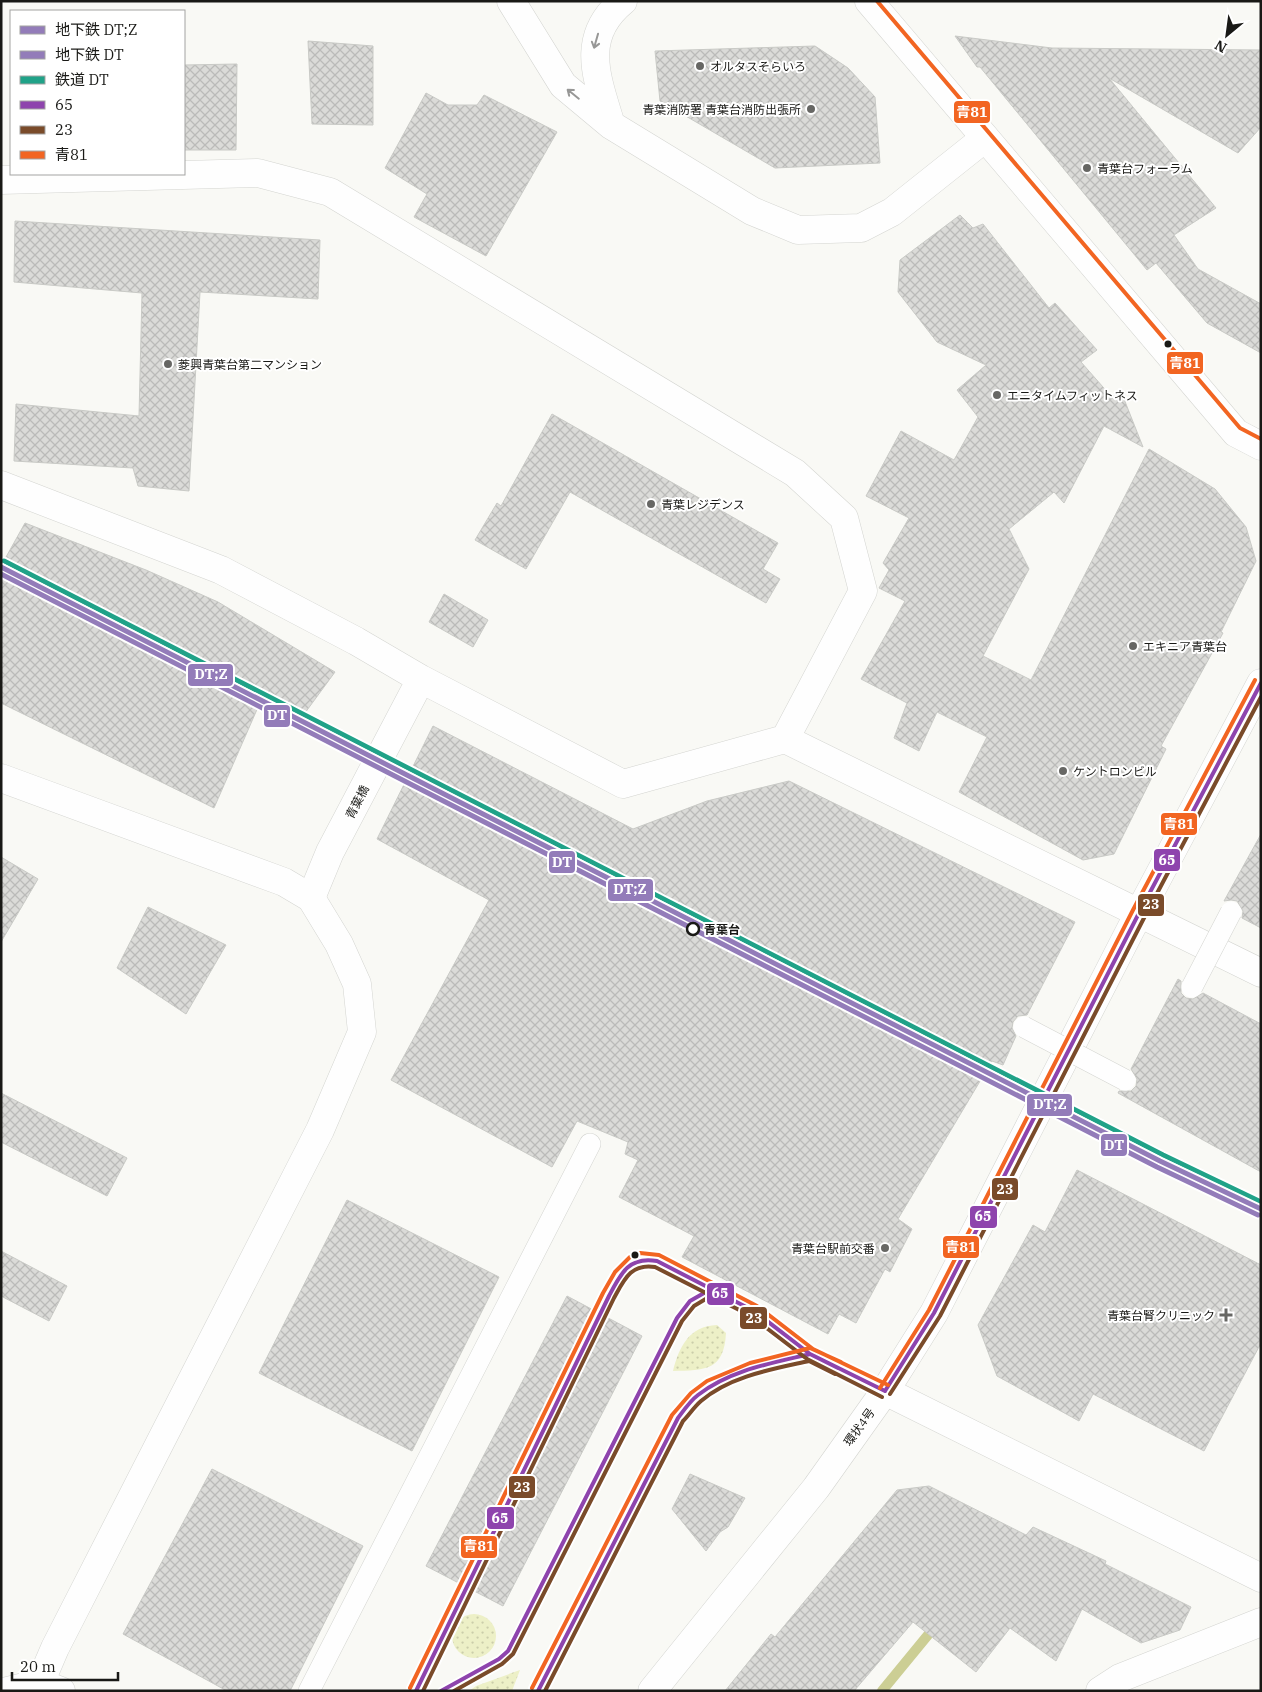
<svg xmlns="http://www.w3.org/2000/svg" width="1262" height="1692" font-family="'IBM Plex Serif','Noto Sans JP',serif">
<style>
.grass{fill:url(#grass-dots)}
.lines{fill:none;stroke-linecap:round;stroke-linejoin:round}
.stream{stroke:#ccce94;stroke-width:10}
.building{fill:url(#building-cross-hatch);stroke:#c9cac6}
.pedestrian-casing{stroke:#d4d5d1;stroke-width:22}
.minor-casing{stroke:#d4d5d1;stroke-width:29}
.tertiary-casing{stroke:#d4d5d1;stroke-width:29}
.primary-casing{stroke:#d4d5d1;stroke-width:29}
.trunk-casing{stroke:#d4d5d1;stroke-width:29}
.pedestrian{stroke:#fefefe;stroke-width:21}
.minor{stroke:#fefefe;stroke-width:28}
.tertiary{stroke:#fefefe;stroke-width:28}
.primary{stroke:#fefefe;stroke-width:28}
.trunk{stroke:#fefefe;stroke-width:28}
.pedestrian-bridge-casing{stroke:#d4d5d1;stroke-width:22;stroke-linecap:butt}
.pedestrian-bridge{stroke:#fefefe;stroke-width:21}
.bus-1-casing{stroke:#fff;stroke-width:8}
.bus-2-casing{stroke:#fff;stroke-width:8}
.bus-3-casing{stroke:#fff;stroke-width:8}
.bus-1{stroke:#8e44ad;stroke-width:4}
.bus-2{stroke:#7a4b2a;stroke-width:4}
.bus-3{stroke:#f26522;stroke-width:4}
.rail-1-casing{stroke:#fff;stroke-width:9}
.rail-1{stroke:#20a288;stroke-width:5}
.metro-1-casing{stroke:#fff;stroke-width:9}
.metro-2-casing{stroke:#fff;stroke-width:9}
.metro-1{stroke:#937cb9;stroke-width:5}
.metro-2{stroke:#937cb9;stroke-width:5}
.oneway{stroke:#979796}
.poi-dot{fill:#676764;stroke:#fff;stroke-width:2}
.bus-dot{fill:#191916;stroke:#fff;stroke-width:2}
.stop-dot{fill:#fff;stroke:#191916;stroke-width:2.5}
.labels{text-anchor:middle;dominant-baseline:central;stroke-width:4;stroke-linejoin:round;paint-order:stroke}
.poi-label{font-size:12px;fill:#191916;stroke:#fff;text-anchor:start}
.street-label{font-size:12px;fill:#191916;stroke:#fff}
.stop-label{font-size:12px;font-weight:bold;fill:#191916;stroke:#fff;text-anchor:start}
.line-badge{stroke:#fff;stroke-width:2}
.badge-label{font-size:14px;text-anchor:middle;font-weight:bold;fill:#fff}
</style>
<defs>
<pattern id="grass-dots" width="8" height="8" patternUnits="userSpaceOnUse" patternTransform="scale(1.25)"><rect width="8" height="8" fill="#edf0c7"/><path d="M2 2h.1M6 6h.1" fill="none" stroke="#cbcdaa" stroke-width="1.8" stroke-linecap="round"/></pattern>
<pattern id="building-cross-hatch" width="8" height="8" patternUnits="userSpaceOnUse" patternTransform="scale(1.25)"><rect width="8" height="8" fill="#dbdbd8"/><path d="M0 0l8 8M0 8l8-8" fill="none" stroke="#bbbbb9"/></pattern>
</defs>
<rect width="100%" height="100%" fill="#f9f9f5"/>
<path class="grass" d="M717 1325 726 1333C724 1371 705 1370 673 1371 679 1347 689 1326 717 1325Z
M452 1636a22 22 0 1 1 44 0a22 22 0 1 1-44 0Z
M520 1670 512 1691H469L476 1686Z"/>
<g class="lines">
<path class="stream" d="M882 1691 937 1624"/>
</g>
<path class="building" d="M955 36 1052 48 1261 50V127L1238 153 1109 78 1216 208 1174 235 1198 269 1261 304V353L1207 323 1156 263 1147 270 980 67H977Z
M308 41 373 46V125L312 124Z
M815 46 848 68 875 97 880 163 775 168 660 101 655 51Z
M237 64 236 150H184V65Z
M426 93 448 105H477L484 95 557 132 486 256 414 217 427 194 385 168Z
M960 215 973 228 983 224 1049 308 1055 303 1097 350 1081 362 1110 395 1124 399 1143 447 1104 426 1064 503 1054 492 1009 529 1029 569 983 656 1031 680 1149 449 1215 489 1246 527 1256 561 1221 632 1223 633 1161 746 1166 749 1114 854 1083 860 959 792 987 737 937 712 919 751 894 738 907 703 861 679 905 601 879 588 889 570 883 563 909 518 866 496 901 431 954 460 978 417 957 390 986 365 937 342 898 292 900 260Z
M15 221 320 240 318 299 200 292 189 491 138 486 133 468 14 461 16 404 139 416 142 293 14 282Z
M552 414 778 543 763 569 780 579 766 603 570 492 526 569 475 540 497 503 501 506Z
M25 523 146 570 218 602 335 672 302 717 262 698 214 808 1 703V566Z
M444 594 488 620 473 647 429 622Z
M433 726 633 829 707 801 789 781 1075 922 1027 1015 1018 1016 1013 1022 1012 1028 1016 1036 1003 1065 992 1061 898 1219 912 1229 890 1272 885 1269 856 1323 839 1314 828 1334 682 1257 694 1236 619 1197 638 1160 625 1154 628 1142 577 1121 552 1167 391 1080 489 900 377 839Z
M1261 834V928L1242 918 1243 911 1237 901 1231 900 1224 901Z
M1 857 38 879 1 942Z
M148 907 226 945 186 1014 117 968Z
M1178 979 1181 981V993L1186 998 1193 999 1203 993 1261 1024V1172L1118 1093 1119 1091H1131L1136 1086 1137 1079 1131 1069Z
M1 1093 127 1158 107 1196 1 1142Z
M1077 1170 1261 1265V1343L1204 1451 1093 1394 1079 1421 997 1376 978 1325 1033 1225 1045 1232Z
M347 1200 499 1277 412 1451 259 1373Z
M1 1251 67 1286 49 1321 1 1296Z
M567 1296 642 1336 503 1606 426 1566Z
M212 1469 363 1546 290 1691H227L123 1634Z
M690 1474 745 1498 728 1527 720 1532 706 1551 672 1509Z
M929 1486 1026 1535 1033 1527 1106 1561 1105 1564 1191 1607 1180 1630 1141 1643 1082 1609 1056 1661 1010 1628 976 1672 913 1622 854 1691H725L771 1634 775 1637 897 1490Z"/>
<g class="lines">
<g class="pedestrian-casing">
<path id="pedestrian" d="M309 1691 590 1144"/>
</g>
<g class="minor-casing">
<path id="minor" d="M1 180 258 173 330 192 795 473 844 518 863 591 785 739
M1 485 221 570 356 641 421 679 623 784 785 739 1261 973
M311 898 330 852 421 679
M1100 1691 1120 1678 1261 1622"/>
</g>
<g class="tertiary-casing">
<path id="tertiary" d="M869 1 1236 433 1261 446
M1 778 284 882 311 898 339 944 357 984 362 1032 320 1130 55 1648 40 1683
M885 1391 1261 1578
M7 1691 40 1683 61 1691"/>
</g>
<g class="primary-casing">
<path id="primary" d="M652 1691 816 1488 885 1391 934 1313 1139 913 1261 683"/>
</g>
<g class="trunk-casing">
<path id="trunk" d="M511 1 563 85 611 125 752 211 798 230 861 228 892 212 985 138
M611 125C597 78 579 37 623 1"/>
</g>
<use href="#pedestrian" class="pedestrian"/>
<use href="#minor" class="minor"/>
<use href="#tertiary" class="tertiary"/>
<use href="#primary" class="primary"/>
<use href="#trunk" class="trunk"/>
<g class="pedestrian-bridge-casing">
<path id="pedestrian-bridge" d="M1192 987 1231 912
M1024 1027 1125 1080"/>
</g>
<use href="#pedestrian-bridge" class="pedestrian-bridge"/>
<g class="bus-1-casing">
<path id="bus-1" d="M885 1391 934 1313 1139 913 1261 683
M416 1691 609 1296C621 1273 629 1256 657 1261L754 1311 810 1354 885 1391
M441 1691 499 1659 508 1651 677 1318 690 1301 711 1289
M538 1691 678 1418C684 1410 690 1401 698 1395 730 1370 772 1363 810 1354L838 1368"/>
</g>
<g class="bus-2-casing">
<path id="bus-2" d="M890 1394 940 1316 1145 916 1261 697
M423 1691 614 1298C624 1280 631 1263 655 1267L751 1316 807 1359 882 1397
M454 1691 502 1664 513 1654 682 1321 694 1306 714 1294
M545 1691 683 1421C689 1415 694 1407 701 1401 730 1376 773 1369 809 1361L835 1374"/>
</g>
<g class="bus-3-casing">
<path id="bus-3" d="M877 1 1240 428 1261 439
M880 1388 929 1310 1133 910 1255 680
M410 1688 603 1293 615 1272 630 1257 640 1253 659 1255 757 1306 813 1349 888 1385
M532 1688 672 1415 691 1393 707 1381 750 1363 810 1348 841 1362"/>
</g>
<use href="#bus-1" class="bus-1"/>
<use href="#bus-2" class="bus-2"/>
<use href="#bus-3" class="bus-3"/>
<g class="rail-1-casing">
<path id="rail-1" d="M4 561 1163 1155 1261 1202"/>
</g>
<use href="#rail-1" class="rail-1"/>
<g class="metro-1-casing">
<path id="metro-1" d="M1 567 1160 1161 1261 1209"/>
</g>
<g class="metro-2-casing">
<path id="metro-2" d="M1 574 1157 1167 1258 1215"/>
</g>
<use href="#metro-1" class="metro-1"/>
<use href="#metro-2" class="metro-2"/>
</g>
<defs><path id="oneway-shaft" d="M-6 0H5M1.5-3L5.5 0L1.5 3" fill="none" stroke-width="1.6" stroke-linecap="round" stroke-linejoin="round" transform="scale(1.25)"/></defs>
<g class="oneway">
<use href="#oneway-shaft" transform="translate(596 41) rotate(106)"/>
<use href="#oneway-shaft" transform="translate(573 94) rotate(-141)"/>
</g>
<g class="poi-dot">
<circle cx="700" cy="66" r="5"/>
<circle cx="811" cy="109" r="5"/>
<circle cx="1087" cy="168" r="5"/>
<circle cx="168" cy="364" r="5"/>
<circle cx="997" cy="395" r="5"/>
<circle cx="651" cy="504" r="5"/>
<circle cx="1133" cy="646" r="5"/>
<circle cx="1063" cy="771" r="5"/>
<circle cx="885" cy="1248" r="5"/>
<path d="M1223.5 1307.5h5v5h5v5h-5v5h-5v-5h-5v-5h5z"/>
</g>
<g class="bus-dot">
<circle cx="1168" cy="344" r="4.5"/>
<circle cx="635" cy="1255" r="4.5"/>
</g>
<circle class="stop-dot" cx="693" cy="929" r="6"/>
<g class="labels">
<g class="poi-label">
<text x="710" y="66">オルタスそらいろ</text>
<text x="801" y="109" text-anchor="end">青葉消防署 青葉台消防出張所</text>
<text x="1097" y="168">青葉台フォーラム</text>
<text x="178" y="364">菱興青葉台第二マンション</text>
<text x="1007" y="395">エニタイムフィットネス</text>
<text x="661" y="504">青葉レジデンス</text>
<text x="1143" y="646">エキニア青葉台</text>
<text x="1073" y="771">ケントロンビル</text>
<text x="875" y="1248" text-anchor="end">青葉台駅前交番</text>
<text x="1215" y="1315" text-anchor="end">青葉台腎クリニック</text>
</g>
<g class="street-label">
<text transform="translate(357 802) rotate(-63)">青葉橋</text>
<text transform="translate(859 1427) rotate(-54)">環状4号</text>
</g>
<g class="stop-label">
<text x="704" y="929">青葉台</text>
</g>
</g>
<g class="line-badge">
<rect x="953" y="100" width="38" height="24" rx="5" fill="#f26522"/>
<rect x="1166" y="351" width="38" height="24" rx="5" fill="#f26522"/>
<rect x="187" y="663" width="47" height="24" rx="5" fill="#937cb9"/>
<rect x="263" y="704" width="28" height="24" rx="5" fill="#937cb9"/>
<rect x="1160" y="812" width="38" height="24" rx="5" fill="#f26522"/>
<rect x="1153" y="848" width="28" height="24" rx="5" fill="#8e44ad"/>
<rect x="548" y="850" width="28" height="24" rx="5" fill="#937cb9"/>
<rect x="607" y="878" width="47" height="24" rx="5" fill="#937cb9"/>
<rect x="1137" y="893" width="28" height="24" rx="5" fill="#7a4b2a"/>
<rect x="1026" y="1093" width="47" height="24" rx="5" fill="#937cb9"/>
<rect x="1100" y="1133" width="28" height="24" rx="5" fill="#937cb9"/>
<rect x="991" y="1177" width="28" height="24" rx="5" fill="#7a4b2a"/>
<rect x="969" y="1205" width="29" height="24" rx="5" fill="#8e44ad"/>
<rect x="942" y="1235" width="38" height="24" rx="5" fill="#f26522"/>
<rect x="706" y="1282" width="29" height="24" rx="5" fill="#8e44ad"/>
<rect x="739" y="1306" width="29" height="24" rx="5" fill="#7a4b2a"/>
<rect x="508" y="1475" width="28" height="24" rx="5" fill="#7a4b2a"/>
<rect x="486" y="1506" width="29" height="24" rx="5" fill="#8e44ad"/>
<rect x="460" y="1535" width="38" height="24" rx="5" fill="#f26522"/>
</g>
<g class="badge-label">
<text x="972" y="117">青81</text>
<text x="1185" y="368">青81</text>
<text x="211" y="679">DT;Z</text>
<text x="277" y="720">DT</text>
<text x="1179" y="829">青81</text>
<text x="1167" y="865">65</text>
<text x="562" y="867">DT</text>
<text x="630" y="894">DT;Z</text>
<text x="1151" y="909">23</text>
<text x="1050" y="1109">DT;Z</text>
<text x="1114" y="1150">DT</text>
<text x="1005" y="1194">23</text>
<text x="983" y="1221">65</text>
<text x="961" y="1252">青81</text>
<text x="720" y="1298">65</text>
<text x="754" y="1323">23</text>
<text x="522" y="1492">23</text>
<text x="500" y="1523">65</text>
<text x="479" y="1551">青81</text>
</g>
<rect width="1262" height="1692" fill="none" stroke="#191916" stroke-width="5"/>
<rect x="10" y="10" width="175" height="165" fill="#ffffff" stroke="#a3a3a2"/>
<rect x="20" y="26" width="25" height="8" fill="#937cb9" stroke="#a3a3a2"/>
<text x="55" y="35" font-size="15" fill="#191916">地下鉄 DT;Z</text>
<rect x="20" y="51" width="25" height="8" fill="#937cb9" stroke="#a3a3a2"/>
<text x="55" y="60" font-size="15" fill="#191916">地下鉄 DT</text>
<rect x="20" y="76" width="25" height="8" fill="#20a288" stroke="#a3a3a2"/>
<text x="55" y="85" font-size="15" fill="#191916">鉄道 DT</text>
<rect x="20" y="101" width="25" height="8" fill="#8e44ad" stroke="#a3a3a2"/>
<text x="55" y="110" font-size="15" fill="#191916">65</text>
<rect x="20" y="126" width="25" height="8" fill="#7a4b2a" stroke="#a3a3a2"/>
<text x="55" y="135" font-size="15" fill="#191916">23</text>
<rect x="20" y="151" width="25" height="8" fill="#f26522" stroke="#a3a3a2"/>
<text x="55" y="160" font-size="15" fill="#191916">青81</text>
<g transform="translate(1227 35) rotate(209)" stroke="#ffffff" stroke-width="4" paint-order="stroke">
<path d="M0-4L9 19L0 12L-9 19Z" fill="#191916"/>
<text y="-8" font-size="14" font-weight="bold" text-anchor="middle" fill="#191916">N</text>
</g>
<path d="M12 1672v8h106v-8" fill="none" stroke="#191916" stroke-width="2.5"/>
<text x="20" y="1672" font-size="15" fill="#191916" stroke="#ffffff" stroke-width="4" paint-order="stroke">20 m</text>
</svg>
